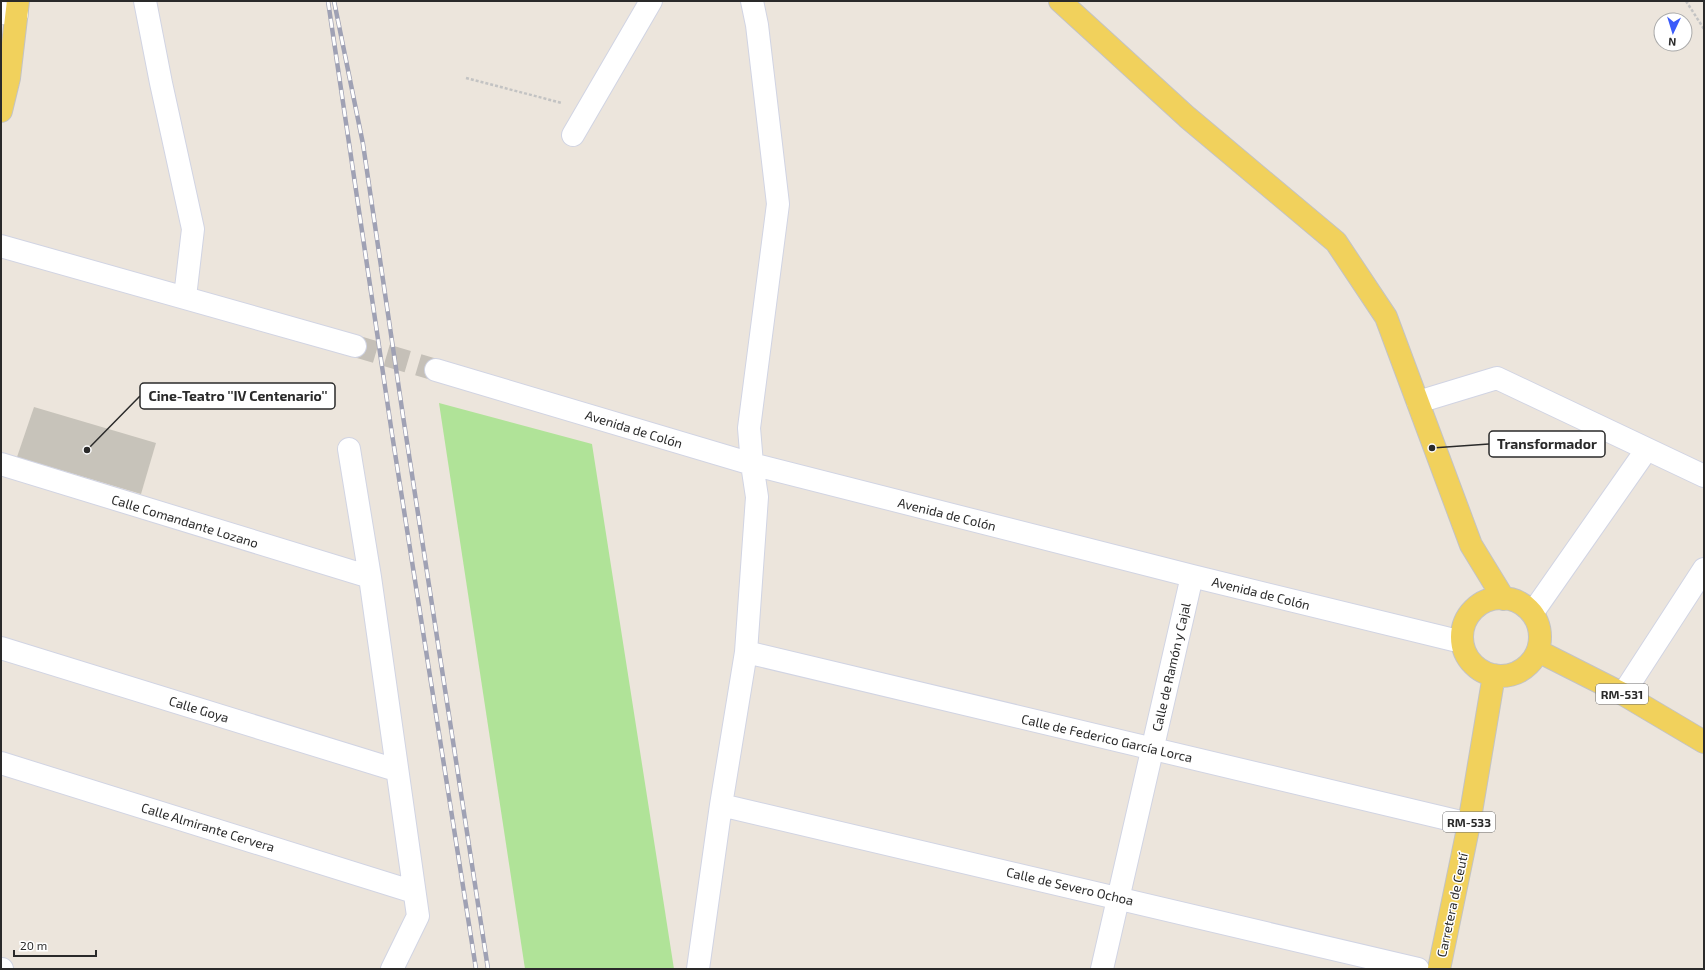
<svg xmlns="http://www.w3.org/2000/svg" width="1705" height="970" font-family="'Exo 2',sans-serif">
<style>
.green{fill:#b0e398}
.building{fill:#c7c3ba}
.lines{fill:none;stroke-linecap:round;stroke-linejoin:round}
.minor-tunnel{stroke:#c5c0b8;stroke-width:22;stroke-dasharray:22 11;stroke-linecap:butt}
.minor-casing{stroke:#d1d4e3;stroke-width:24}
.primary-casing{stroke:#c3c3c3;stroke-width:24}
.path{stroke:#c3c3c3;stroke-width:2.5;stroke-dasharray:3 2;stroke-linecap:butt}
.minor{stroke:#fff;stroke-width:22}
.primary{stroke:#f1d15c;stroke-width:22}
.rail-casing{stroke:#9fa1b4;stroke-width:4.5}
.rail{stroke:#fff;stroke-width:3;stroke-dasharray:9;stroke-linecap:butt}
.labels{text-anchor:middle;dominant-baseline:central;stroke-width:3;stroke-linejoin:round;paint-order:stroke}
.shield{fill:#fff;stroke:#6a6a6a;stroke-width:1}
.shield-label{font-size:12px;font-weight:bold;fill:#2a2a2a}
.street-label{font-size:13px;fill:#2a2a2a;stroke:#fff}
.leader{fill:none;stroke:#2a2a2a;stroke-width:1.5}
.callout-dot{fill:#2a2a2a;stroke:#fff;stroke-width:1.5}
.callout{fill:#fff;stroke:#2a2a2a;stroke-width:1.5}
.callout-label{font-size:14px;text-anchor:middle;font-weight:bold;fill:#2a2a2a}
</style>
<rect width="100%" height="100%" fill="#ece5dc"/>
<path class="green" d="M439 403 592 444 674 969H525Z"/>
<path class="building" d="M34 407 156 443 141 494 17 457Z"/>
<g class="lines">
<path class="minor-tunnel" d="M355 346 436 370"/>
<g class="minor-casing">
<path id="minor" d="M145 1 161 83 193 229 185 297
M1 13 17 14
M573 135 651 1
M1 246 355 346
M436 370 752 464 1192 576 1462 642
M1418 402 1497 378 1704 476
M349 449 370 577 418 916 392 969
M1 464 370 577
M1533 612 1647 449
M1 648 396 770
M746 652 1469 824
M1623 694 1704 569
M1 763 414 892
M721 805 1418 969
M1 969H2
M698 969 721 805 746 652 757 497 752 464 749 428 778 204 757 25 752 1
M1102 969 1192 576"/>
</g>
<g class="primary-casing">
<path id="primary" d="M1060 1 1187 117 1336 242 1386 317 1471 545 1504 599
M1 111 9 78 18 1
M1462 637a39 39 0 1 1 78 0a39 39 0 1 1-78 0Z
M1538 651 1623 694 1704 742
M1439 969 1469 824 1494 675"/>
</g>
<path class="path" d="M1686 1 1704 29
M466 78 562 103"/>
<use href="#minor" class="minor"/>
<use href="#primary" class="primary"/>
<g class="rail-casing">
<path id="rail" d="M328 1 392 434 476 969
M334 1 363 144 403 416 488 969"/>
</g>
<use href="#rail" class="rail"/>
</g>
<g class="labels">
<g class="shield">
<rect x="1596" y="684" width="52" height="20" rx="3"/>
<rect x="1443" y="812" width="52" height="20" rx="3"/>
</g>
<g class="shield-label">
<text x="1622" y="694">RM-531</text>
<text x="1469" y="822">RM-533</text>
</g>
<g class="street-label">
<text transform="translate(634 429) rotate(17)">Avenida de Colón</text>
<text transform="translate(947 514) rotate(14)">Avenida de Colón</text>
<text transform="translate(185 521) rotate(17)">Calle Comandante Lozano</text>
<text transform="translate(1261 593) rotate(14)">Avenida de Colón</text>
<text transform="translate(1171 667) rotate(-77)">Calle de Ramón y Cajal</text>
<text transform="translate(199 709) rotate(17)">Calle Goya</text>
<text transform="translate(1107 738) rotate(13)">Calle de Federico García Lorca</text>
<text transform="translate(208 827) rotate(17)">Calle Almirante Cervera</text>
<text transform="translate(1070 886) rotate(13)">Calle de Severo Ochoa</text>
<text transform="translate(1452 905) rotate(-78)">Carretera de Ceutí</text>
</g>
</g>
<path class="leader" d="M87 450L140 396M1432 448L1489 444"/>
<g class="callout-dot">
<circle cx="87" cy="450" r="4"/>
<circle cx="1432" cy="448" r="4"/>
</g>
<g class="callout">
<rect x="140" y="383" width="195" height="26" rx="4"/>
<rect x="1489" y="431" width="116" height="26" rx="4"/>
</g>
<g class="callout-label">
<text x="238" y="401">Cine-Teatro ''IV Centenario''</text>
<text x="1547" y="449">Transformador</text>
</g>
<rect width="1705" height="970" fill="none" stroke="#2a2a2a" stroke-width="4"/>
<g transform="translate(1673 32) rotate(184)"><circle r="19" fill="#ffffff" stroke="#aaaaaa"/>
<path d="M0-3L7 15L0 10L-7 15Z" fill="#3b5bfa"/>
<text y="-6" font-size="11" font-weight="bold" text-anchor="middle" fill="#2a2a2a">N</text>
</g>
<path d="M14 950v6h82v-6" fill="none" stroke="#2a2a2a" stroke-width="2"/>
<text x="20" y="950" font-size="12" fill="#2a2a2a" stroke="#ffffff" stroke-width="3" paint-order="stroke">20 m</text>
</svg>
